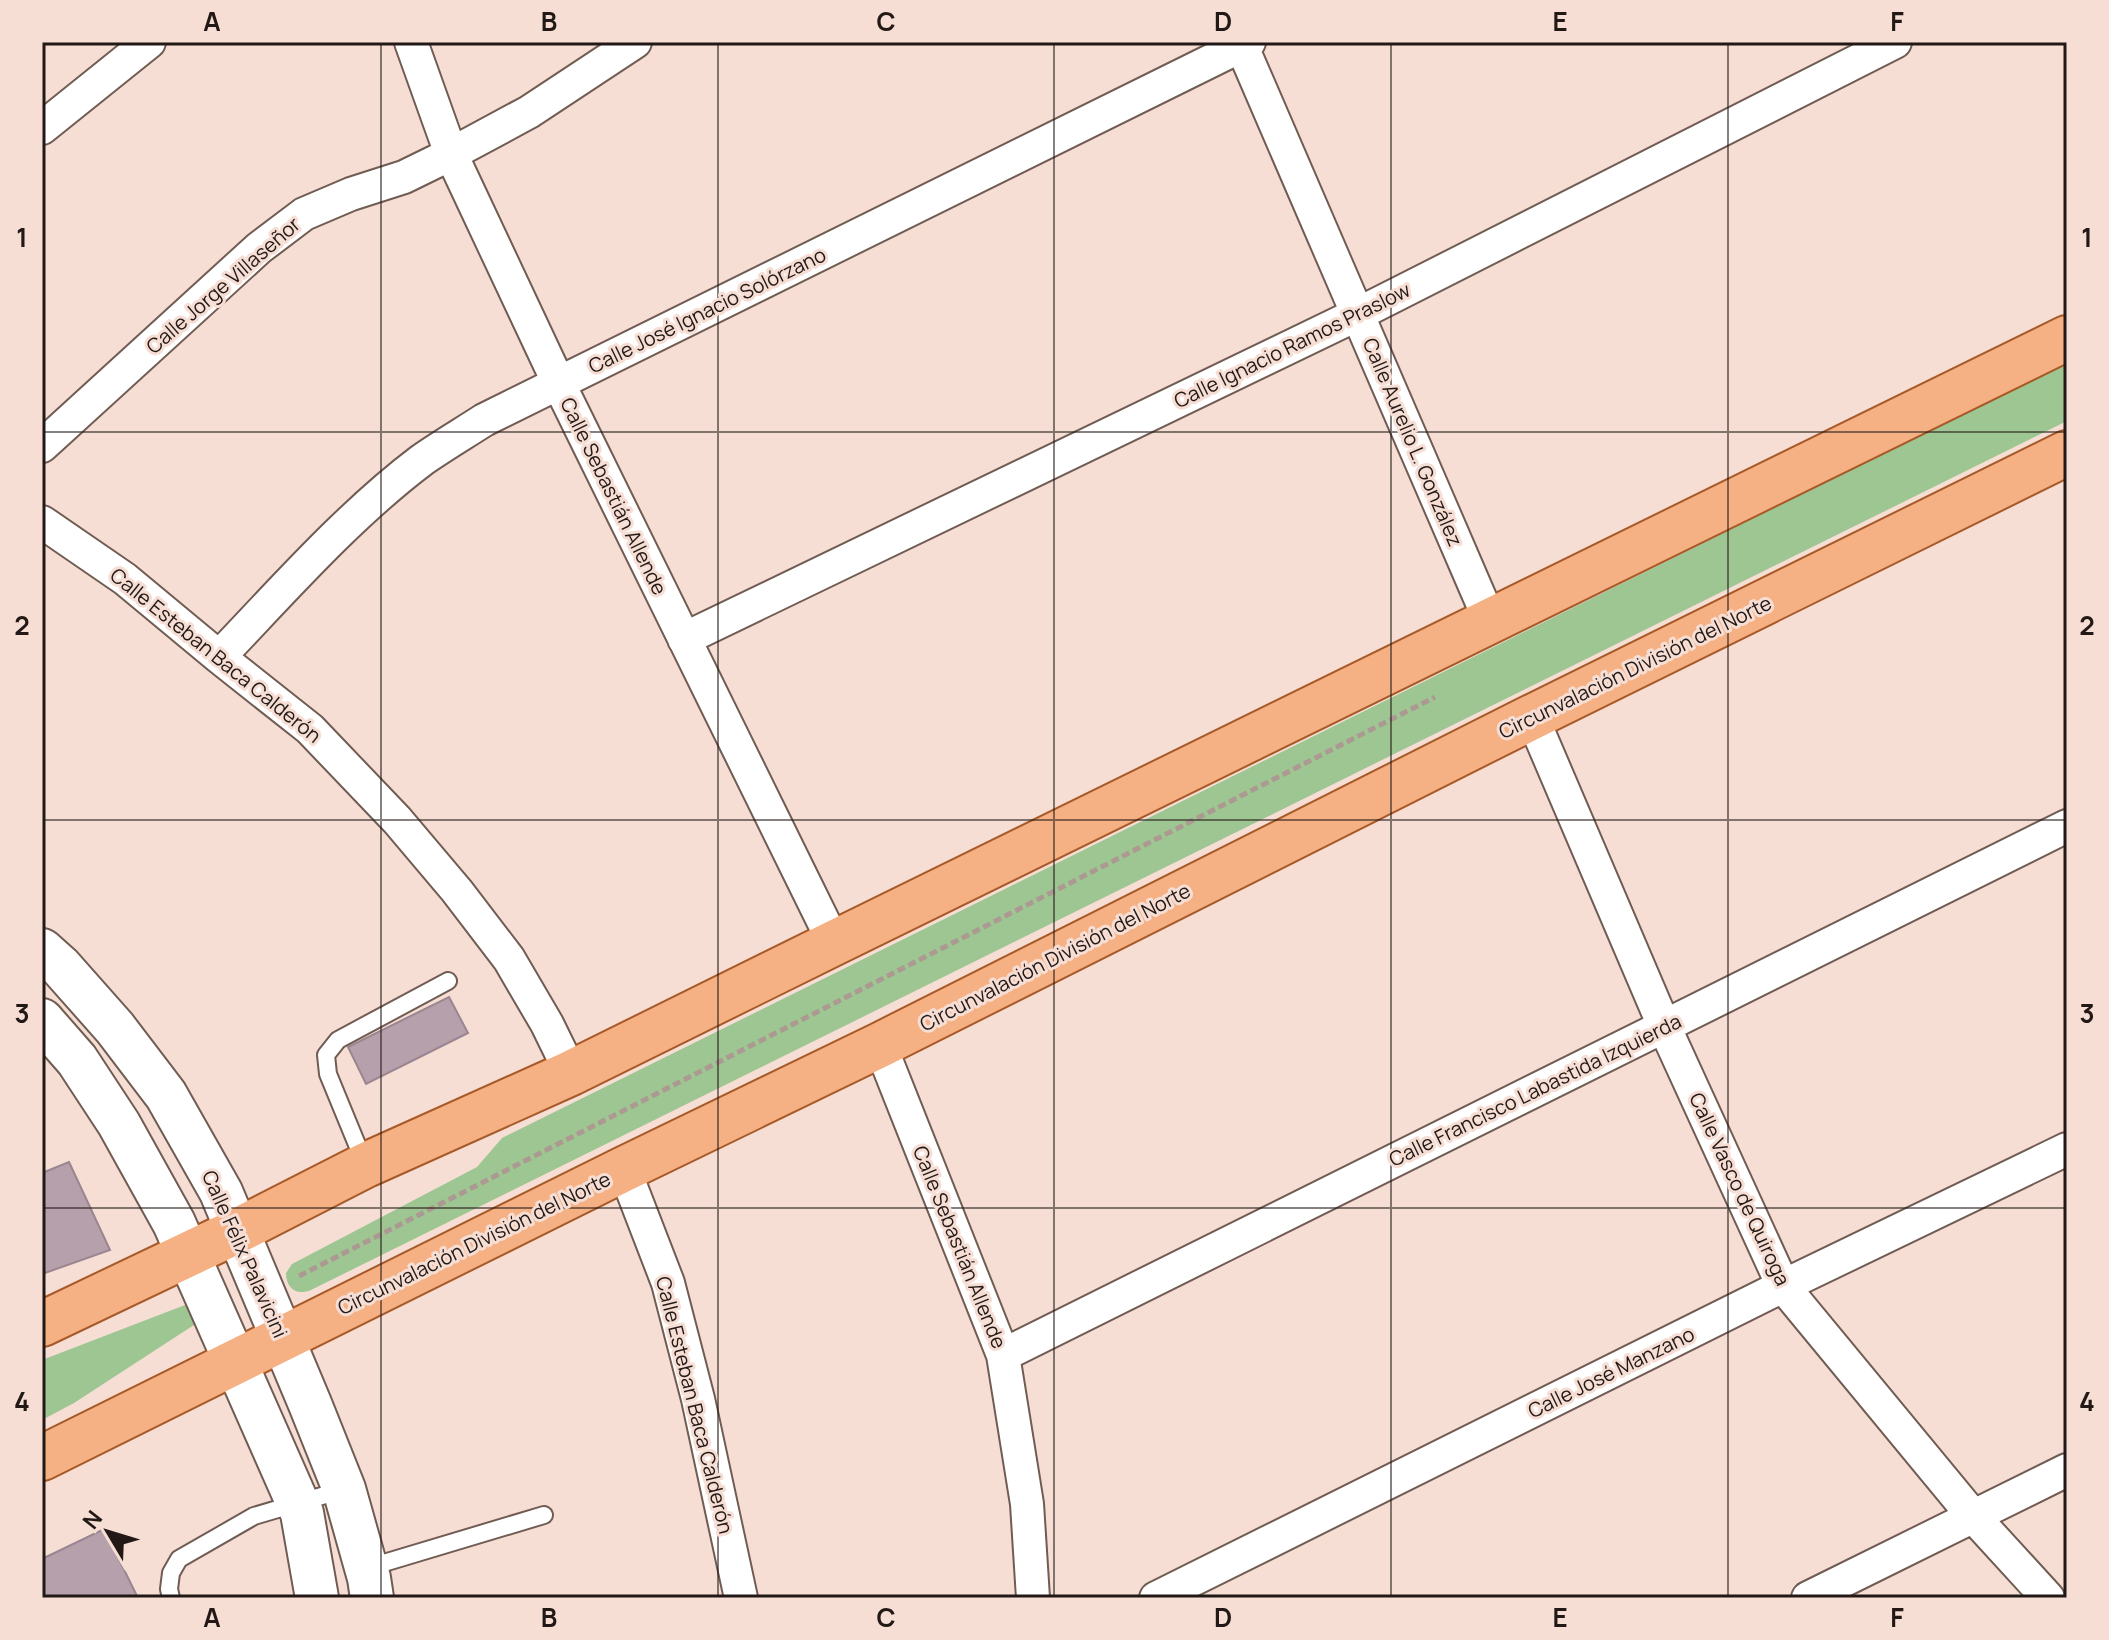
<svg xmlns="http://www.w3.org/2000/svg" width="2109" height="1640" font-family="Manrope,sans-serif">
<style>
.green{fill:#9ec692}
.building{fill:#b6a0ab;stroke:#9a8590;stroke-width:2}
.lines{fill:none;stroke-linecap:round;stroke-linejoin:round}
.service-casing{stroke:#705c53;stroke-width:20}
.minor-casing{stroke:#705c53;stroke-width:36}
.tertiary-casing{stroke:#705c53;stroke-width:46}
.primary-casing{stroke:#a75928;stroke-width:48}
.path{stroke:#ac9991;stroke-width:5;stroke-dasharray:8 4;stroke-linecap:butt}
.service{stroke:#fff;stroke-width:16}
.minor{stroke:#fff;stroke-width:32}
.tertiary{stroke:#fff;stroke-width:42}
.primary{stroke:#f5b083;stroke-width:44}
.grid{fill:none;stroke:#221916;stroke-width:2;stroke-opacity:0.55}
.labels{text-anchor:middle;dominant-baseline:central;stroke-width:6;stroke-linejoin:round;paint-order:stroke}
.street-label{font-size:20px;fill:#221916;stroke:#f6ded4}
.neatline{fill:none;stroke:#221916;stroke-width:3}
.grid-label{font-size:26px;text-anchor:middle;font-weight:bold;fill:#221916}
</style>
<rect width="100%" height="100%" fill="#f6ded4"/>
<path class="green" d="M2067 363V421L311 1290C296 1296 286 1288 286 1273L292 1264 477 1167 502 1138Z
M185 1305 197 1323 74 1403 42 1420V1360Z"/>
<path class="building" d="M449 997 468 1033 366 1084 348 1047Z
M69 1162 110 1250 42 1274V1173Z
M104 1529 138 1598H42V1559Z"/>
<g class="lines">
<g class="service-casing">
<path id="service" d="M365 1164 328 1074 326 1055 338 1040 448 981
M367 1568 544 1515
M171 1598 169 1589 171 1573 179 1559 254 1516 342 1490"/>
</g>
<g class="minor-casing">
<path id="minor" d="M411 42 451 154 559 384 834 943
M1240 42 1490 621
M42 128 149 42
M42 446 259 248 304 214 351 194 404 177 451 154 529 112 635 42
M42 522 125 579 219 657 310 729 397 820 457 891 509 959 547 1024 571 1073
M684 639 1358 314 1895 42
M219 657C283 590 349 515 422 460 442 446 464 433 484 420L1249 42
M1532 717 1664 1026 1783 1286 1973 1516 2048 1598
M880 1045 1003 1355 1027 1504 1033 1598
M624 1169 668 1283 698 1399 741 1598
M1003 1355 2067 826
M1156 1598 1783 1286 2067 1149
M1808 1598 2067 1470"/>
</g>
<g class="tertiary-casing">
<path id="tertiary" d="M42 950 61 967 115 1028 166 1095 221 1192 310 1404 344 1489 369 1578 372 1598
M42 1020 77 1060 119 1124 174 1223 302 1513 317 1598"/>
</g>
<g class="primary-casing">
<path id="primary" d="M42 1324 237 1231 366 1165 571 1073 834 943 2067 338
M42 1458 624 1169 880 1045 1532 717 2067 453"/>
</g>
<path class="path" d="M299 1276 1435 697"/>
<use href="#service" class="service"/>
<use href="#minor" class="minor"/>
<use href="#tertiary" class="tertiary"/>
<use href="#primary" class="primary"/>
</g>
<path class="grid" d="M381 42V1598M718 42V1598M1054 42V1598M1391 42V1598M1728 42V1598M42 432H2067M42 820H2067M42 1208H2067"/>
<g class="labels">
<g class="street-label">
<text transform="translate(223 285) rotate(-41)">Calle Jorge Villaseñor</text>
<text transform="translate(707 310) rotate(-26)">Calle José Ignacio Solórzano</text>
<text transform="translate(1292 345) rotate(-26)">Calle Ignacio Ramos Praslow</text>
<text transform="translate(1413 442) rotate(67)">Calle Aurelio L. González</text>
<text transform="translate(614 496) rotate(64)">Calle Sebastián Allende</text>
<text transform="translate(216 655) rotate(39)">Calle Esteban Baca Calderón</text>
<text transform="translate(1635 667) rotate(-26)">Circunvalación División del Norte</text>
<text transform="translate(1055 957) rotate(-27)">Circunvalación División del Norte</text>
<text transform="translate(1535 1090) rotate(-26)">Calle Francisco Labastida Izquierda</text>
<text transform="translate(1740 1189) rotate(65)">Calle Vasco de Quiroga</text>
<text transform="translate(474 1243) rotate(-26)">Circunvalación División del Norte</text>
<text transform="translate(960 1247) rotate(68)">Calle Sebastián Allende</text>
<text transform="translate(245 1254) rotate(66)">Calle Félix Palavicini</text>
<text transform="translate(1611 1372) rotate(-26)">Calle José Manzano</text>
<text transform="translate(695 1405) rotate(76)">Calle Esteban Baca Calderón</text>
</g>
</g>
<rect width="2109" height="1640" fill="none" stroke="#f6ded4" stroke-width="88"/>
<g transform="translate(108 1532) rotate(308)" stroke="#f6ded4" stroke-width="6" paint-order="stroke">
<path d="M0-6L14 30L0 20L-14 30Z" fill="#221916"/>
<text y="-12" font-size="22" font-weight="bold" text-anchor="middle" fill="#221916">N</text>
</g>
<rect x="44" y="44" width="2021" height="1552" class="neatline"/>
<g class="grid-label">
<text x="212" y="31">A</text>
<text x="549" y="31">B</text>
<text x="886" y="31">C</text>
<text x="1223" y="31">D</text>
<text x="1560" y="31">E</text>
<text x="1897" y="31">F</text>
<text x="22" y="247">1</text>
<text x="2087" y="247">1</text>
<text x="22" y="635">2</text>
<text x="2087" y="635">2</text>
<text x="22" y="1023">3</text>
<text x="2087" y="1023">3</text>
<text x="22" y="1411">4</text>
<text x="2087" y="1411">4</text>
<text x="212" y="1627">A</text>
<text x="549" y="1627">B</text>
<text x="886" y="1627">C</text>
<text x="1223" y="1627">D</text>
<text x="1560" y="1627">E</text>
<text x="1897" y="1627">F</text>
</g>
</svg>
